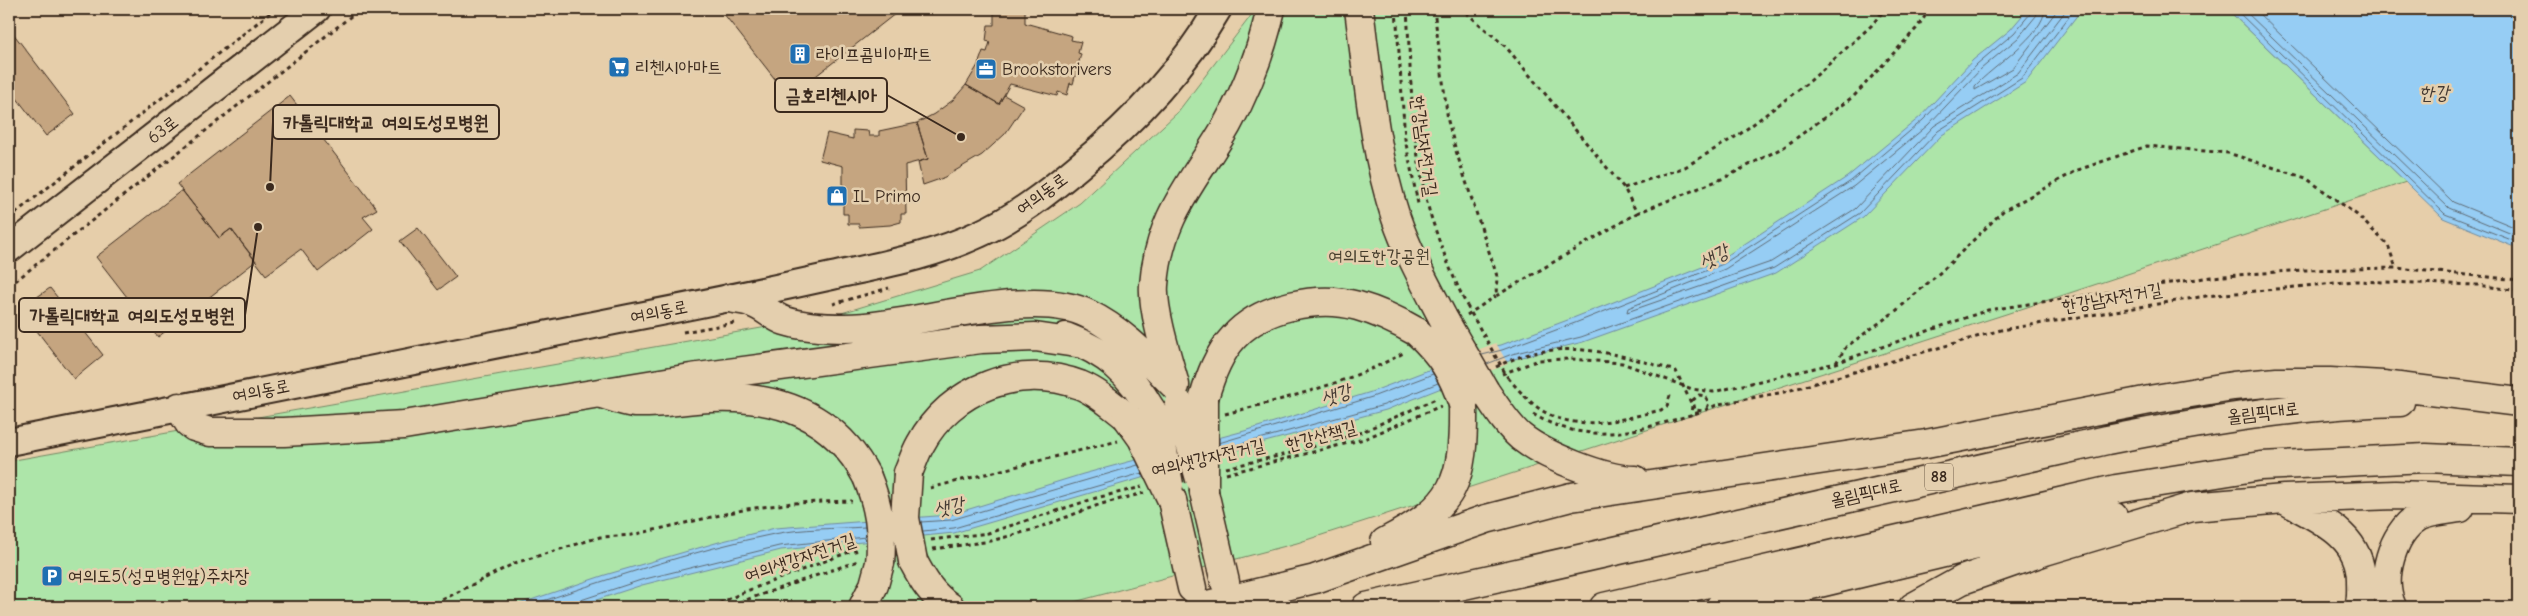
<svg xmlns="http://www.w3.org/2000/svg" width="2528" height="616" font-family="'Comic Neue','Poor Story',sans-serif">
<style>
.green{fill:#ade5a9;stroke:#748864}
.water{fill:#96cdf4;stroke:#728c9e}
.pier{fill:#e6ceaa}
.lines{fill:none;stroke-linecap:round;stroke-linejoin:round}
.shore{stroke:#5f6b74;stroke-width:1}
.building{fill:#c5a580;stroke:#3b2a1e}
.secondary-casing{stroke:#3b2a1e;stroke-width:30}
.primary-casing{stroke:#3b2a1e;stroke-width:31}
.highway-casing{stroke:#3b2a1e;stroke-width:31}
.path{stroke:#3b2a1e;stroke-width:3;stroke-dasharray:4 4;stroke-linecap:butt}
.secondary{stroke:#e4cfae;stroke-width:26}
.primary{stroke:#e4cfae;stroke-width:28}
.highway{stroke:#e4cfae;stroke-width:28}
.primary-bridge-casing{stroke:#3b2a1e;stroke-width:31;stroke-linecap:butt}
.highway-bridge-casing{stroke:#3b2a1e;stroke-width:31;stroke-linecap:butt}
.path-bridge{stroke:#3b2a1e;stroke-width:3;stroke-dasharray:4 4;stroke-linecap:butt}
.primary-bridge{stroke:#e4cfae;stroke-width:28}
.highway-bridge{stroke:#e4cfae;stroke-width:28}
.labels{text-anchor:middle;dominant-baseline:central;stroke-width:5;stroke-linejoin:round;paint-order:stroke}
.shield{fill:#e4cfae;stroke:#6e5c49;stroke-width:1}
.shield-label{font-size:16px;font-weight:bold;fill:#3b2a1e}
.poi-label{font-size:18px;fill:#3b2a1e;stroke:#e4cfae;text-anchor:start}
.street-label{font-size:18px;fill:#3b2a1e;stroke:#e4cfae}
.park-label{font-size:18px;fill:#463d2c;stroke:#e4cfae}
.water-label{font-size:19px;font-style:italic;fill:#443a33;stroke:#e4cfae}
.leader{fill:none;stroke:#3b2a1e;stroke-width:2}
.callout-dot{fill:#3b2a1e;stroke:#e4cfae;stroke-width:2}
.callout{fill:#e4cfae;stroke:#3b2a1e;stroke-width:2}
.callout-label{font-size:19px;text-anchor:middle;font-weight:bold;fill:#3b2a1e}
</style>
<rect width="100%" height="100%" fill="#e6ceaa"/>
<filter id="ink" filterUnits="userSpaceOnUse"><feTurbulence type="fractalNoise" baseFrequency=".02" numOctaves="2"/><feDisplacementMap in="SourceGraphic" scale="10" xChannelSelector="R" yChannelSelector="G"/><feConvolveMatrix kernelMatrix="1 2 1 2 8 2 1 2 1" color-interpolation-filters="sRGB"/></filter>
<g filter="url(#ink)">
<path class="green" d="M1253 9H2227L2406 182 2006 314 1297 543 1055 607H9V461L835 315 980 271 1080 203 1177 113 1250 17Z"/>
<path class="water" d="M2028 9H2082L2026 82 1942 135 1863 217 1776 273 1583 342 1514 359 1386 410 1261 443 954 533 781 550 642 585 575 607H510L605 575 719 542 775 528 950 515 1083 474 1248 430 1371 392 1486 348 1501 345 1573 318 1720 260 1847 177 1920 117 1973 60 2010 30Z
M2227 9H2519V249L2443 218Z"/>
<path class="pier" d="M1496 343 1508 364 1447 388 1433 366Z"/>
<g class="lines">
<path class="shore" d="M2038 9 2036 16 2018 38 1981 69 1928 125 1854 186 1725 269 1628 308 1627 312 1771 262 1855 209 1934 126 2018 73 2067 9
M2045 9C2044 35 1992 67 1975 86V90L2013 68 2058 9
M2235 9 2445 214 2519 243
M2243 9 2449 208 2519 237
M2254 9 2453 202 2519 229
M1482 355 1502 350 1575 323 1723 264 1851 181 1923 120 1977 64 2014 33 2030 14 2031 9
M1487 364 1512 354 1581 337 1774 268 1860 213 1938 131 2022 78 2075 9
M1219 443 1372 397 1433 374
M1219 450 1384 405 1438 383
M921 522 951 520 1138 465
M923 531 954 528 1142 473
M525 607C607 580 689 551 774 534 803 528 835 529 865 527
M577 607 581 600 641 580 779 546 866 537"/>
</g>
<path class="building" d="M720 9H899L900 10 789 97Z
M994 9H1025V23L1072 36 1071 40 1081 42 1078 53 1081 54 1073 84 1070 83 1067 95 1058 92 1057 96 1010 84 999 104 966 85 978 65 983 51 987 52 990 42 986 41 988 25H994Z
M9 28 75 114 46 136 9 88Z
M966 85 999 104 1004 95 1024 106 1005 134 982 155 943 178 923 185 918 162 928 159 917 123 934 114 953 100Z
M290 96 377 209 363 217 373 229 318 272 301 249 266 275 231 229 219 238 177 184Z
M917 123 928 159 905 165 906 214H901V222L890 225 859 227V224H848V214H843V166L820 160 827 133 853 139V130L868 131 869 136H879V131Z
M182 190 219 238 231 229 256 261 158 337 96 257Z
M418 228 456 277 438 290 400 241Z
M50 288 103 355 74 379 20 309Z"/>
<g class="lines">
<g class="secondary-casing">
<path id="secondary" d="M9 249 317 9
M9 442C215 399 422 359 629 318 697 305 764 291 832 276 881 265 932 256 979 234 1015 218 1047 193 1078 167 1133 122 1182 71 1218 9"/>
</g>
<g class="primary-casing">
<path id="primary" d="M730 298C737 300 746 300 752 303 764 307 773 317 785 321 804 327 826 328 845 328 911 328 1031 285 1088 314 1123 331 1148 359 1175 386
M1066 337C1108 353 1129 372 1152 411
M1175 385C1168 360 1152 310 1154 285 1159 215 1194 182 1227 125 1247 89 1262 49 1271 9
M179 407 189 423 194 427 210 432H284L404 425 691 378 981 339 1035 337 1083 344
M1204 492 1225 582
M1172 500 1192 588"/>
</g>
<g class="highway-casing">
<path id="highway" d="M1359 9C1368 78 1374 152 1396 218 1408 253 1426 285 1443 318
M1485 391C1496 407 1506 424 1521 437 1545 456 1605 480 1635 480
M602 394C612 397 624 402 635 403 660 404 686 399 711 398 779 395 834 415 867 477
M1204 398C1210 377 1218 354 1234 337 1262 306 1319 295 1358 306 1379 312 1398 321 1417 332
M908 473C912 464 915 454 920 445 950 388 1020 362 1080 385 1097 392 1112 405 1127 417
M2285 500C2319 519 2361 535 2361 580 2361 590 2362 598 2359 607
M1385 542C1456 505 1464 483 1463 404
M913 561C923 580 932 595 950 607
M863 607 874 585 880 563
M1199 607 1315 579 1486 519 1571 497 1926 444 2155 399 2233 386 2277 382H2330L2383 385 2519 402
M1366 607 2107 440C2204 421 2301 404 2400 402
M1604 607 2116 489 2261 466 2426 458 2519 462
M1720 607 2081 520 2113 516
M1913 607 1962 580 2045 551 2192 507 2284 499 2395 495 2519 499
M2392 607C2379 579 2392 533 2418 517 2429 511 2448 510 2460 508"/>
</g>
<path class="path" d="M1396 9 1405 139 1418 204
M1407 9C1411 75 1411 145 1429 210 1439 243 1452 275 1467 306
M1434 9 1448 121 1456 151 1497 276 1496 296 1637 213 1624 188 1506 47 1462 9
M1624 188 1685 167 1740 134 1810 81 1871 26 1885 9
M1637 213 1724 178 1784 147 1854 96 1916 29 1930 9
M9 218 275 9
M9 286 360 9
M833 304 889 288
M1467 315 1496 296
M683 332 734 323
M1836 363 1846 347 1897 310 1943 270 2003 211 2078 170 2147 146 2228 153 2306 178 2357 215 2388 245 2396 268
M1496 367C1557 335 1615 353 1676 371L1692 405 1691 415
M1502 374 1539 360 1571 359 1622 363 1692 389 1713 392 1836 363 1988 310 2211 277 2303 270 2396 268 2519 280
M1508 378C1516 387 1524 396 1532 403 1570 436 1619 420 1661 410L1667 406 1671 392
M1707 408 1709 403 1705 396 1699 395 1693 400 1695 410 1703 411 1719 404 1784 392 2001 330 2206 296 2355 281 2478 285 2519 291
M1225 414C1287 398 1350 383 1405 352
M1533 414C1588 448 1642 430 1700 412
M1226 468 1291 453 1357 434 1438 398
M1226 474 1364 439 1441 406
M930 488 1118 441
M931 540 988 533 1096 498 1142 487
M933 549 991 541 1035 529 1101 504 1144 493
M428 607 515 563 600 537 632 535 747 509 793 503 852 501
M712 607 744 592 849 552 860 550
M733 607 740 602 858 561"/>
<use href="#secondary" class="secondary"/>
<use href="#primary" class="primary"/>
<use href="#highway" class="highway"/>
<g class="primary-bridge-casing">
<path id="primary-bridge" d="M1179 404 1200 479
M1152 411 1161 440 1169 485"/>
</g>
<g class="highway-bridge-casing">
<path id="highway-bridge" d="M1443 318 1485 391
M1417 332C1442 355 1452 372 1463 404
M1127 417 1142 438 1172 500
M908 473 905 518 913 561
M867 477C879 506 883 532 880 563
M1204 492V398"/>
</g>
<path class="path-bridge" d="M1467 306 1508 378"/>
<use href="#primary-bridge" class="primary-bridge"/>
<use href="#highway-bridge" class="highway-bridge"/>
</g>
</g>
<defs>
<g id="building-square" transform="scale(1.125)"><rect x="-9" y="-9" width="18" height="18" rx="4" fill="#1f6fb2" stroke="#e4cfae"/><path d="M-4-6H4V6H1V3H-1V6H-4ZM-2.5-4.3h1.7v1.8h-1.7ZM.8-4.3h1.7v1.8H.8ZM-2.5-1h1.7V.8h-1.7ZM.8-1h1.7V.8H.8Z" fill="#fff"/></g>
<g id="supermarket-square" transform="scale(1.125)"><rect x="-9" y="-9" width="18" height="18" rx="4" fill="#1f6fb2" stroke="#e4cfae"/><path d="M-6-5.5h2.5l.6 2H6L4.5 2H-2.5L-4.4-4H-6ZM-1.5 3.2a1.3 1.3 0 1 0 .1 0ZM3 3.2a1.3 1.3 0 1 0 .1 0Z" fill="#fff"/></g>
<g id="office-square" transform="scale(1.125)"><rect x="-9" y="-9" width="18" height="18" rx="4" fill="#1f6fb2" stroke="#e4cfae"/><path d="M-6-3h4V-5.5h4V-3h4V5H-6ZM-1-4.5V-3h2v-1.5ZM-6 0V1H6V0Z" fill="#fff"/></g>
<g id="shop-square" transform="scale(1.125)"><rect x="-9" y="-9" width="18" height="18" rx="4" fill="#1f6fb2" stroke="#e4cfae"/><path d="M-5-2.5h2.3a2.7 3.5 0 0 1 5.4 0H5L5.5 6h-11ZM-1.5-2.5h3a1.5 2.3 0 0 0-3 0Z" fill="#fff"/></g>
<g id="parking-square" transform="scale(1.125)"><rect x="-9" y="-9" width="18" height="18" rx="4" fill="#1f6fb2" stroke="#e4cfae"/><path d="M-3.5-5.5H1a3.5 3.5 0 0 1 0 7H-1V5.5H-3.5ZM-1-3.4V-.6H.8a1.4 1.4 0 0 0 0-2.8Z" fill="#fff"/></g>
</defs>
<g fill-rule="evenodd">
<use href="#building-square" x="800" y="54"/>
<use href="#supermarket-square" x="619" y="67"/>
<use href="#office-square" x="986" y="69"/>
<use href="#shop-square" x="837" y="196"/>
<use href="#parking-square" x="52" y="576"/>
</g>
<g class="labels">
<rect class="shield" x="1925" y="463.5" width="28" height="27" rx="4"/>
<g class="shield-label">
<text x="1939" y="477">88</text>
</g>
<g class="poi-label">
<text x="816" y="54">라이프콤비아파트</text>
<text x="635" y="67">리첸시아마트</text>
<text x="1002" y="69">Brookstorivers</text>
<text x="853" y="196">IL Primo</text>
<text x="68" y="576">여의도5(성모병원앞)주차장</text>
</g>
<g class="street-label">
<text transform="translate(163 130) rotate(-38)">63로</text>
<text transform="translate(1424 146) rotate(82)">한강남자전거길</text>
<text transform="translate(1042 194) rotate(-36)">여의동로</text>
<text transform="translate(2112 298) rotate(-10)">한강남자전거길</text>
<text transform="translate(659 312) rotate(-11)">여의동로</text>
<text transform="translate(261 391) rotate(-11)">여의동로</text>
<text transform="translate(2263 413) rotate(-7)">올림픽대로</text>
<text transform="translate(1321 436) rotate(-15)">한강산책길</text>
<text transform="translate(1208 458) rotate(-13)">여의샛강자전거길</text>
<text transform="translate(1866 493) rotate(-13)">올림픽대로</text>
<text transform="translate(800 558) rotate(-19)">여의샛강자전거길</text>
</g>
<g class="park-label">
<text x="1379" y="256">여의도한강공원</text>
</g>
<g class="water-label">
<text x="2434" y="93">한강</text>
<text transform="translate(1714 257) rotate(-29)">샛강</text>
<text transform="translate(1336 395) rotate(-19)">샛강</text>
<text transform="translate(949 507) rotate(-13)">샛강</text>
</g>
</g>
<path class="leader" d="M961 137L887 95M270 187L273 122M258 227L245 315"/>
<g class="callout-dot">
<circle cx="961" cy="137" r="5"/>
<circle cx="270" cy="187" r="5"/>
<circle cx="258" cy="227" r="5"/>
</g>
<g class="callout">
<rect x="775" y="78" width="112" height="34" rx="5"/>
<rect x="273" y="105" width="226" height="34" rx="5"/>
<rect x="19" y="298" width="226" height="34" rx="5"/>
</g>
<g class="callout-label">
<text x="831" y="102">금호리첸시아</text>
<text x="386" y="129">카톨릭대학교 여의도성모병원</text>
<text x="132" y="322">가톨릭대학교 여의도성모병원</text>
</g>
<rect width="2528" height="616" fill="none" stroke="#e4cfae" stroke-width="30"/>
<rect x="15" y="15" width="2498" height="586" fill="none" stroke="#3b2a1e" stroke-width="2" filter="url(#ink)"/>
</svg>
